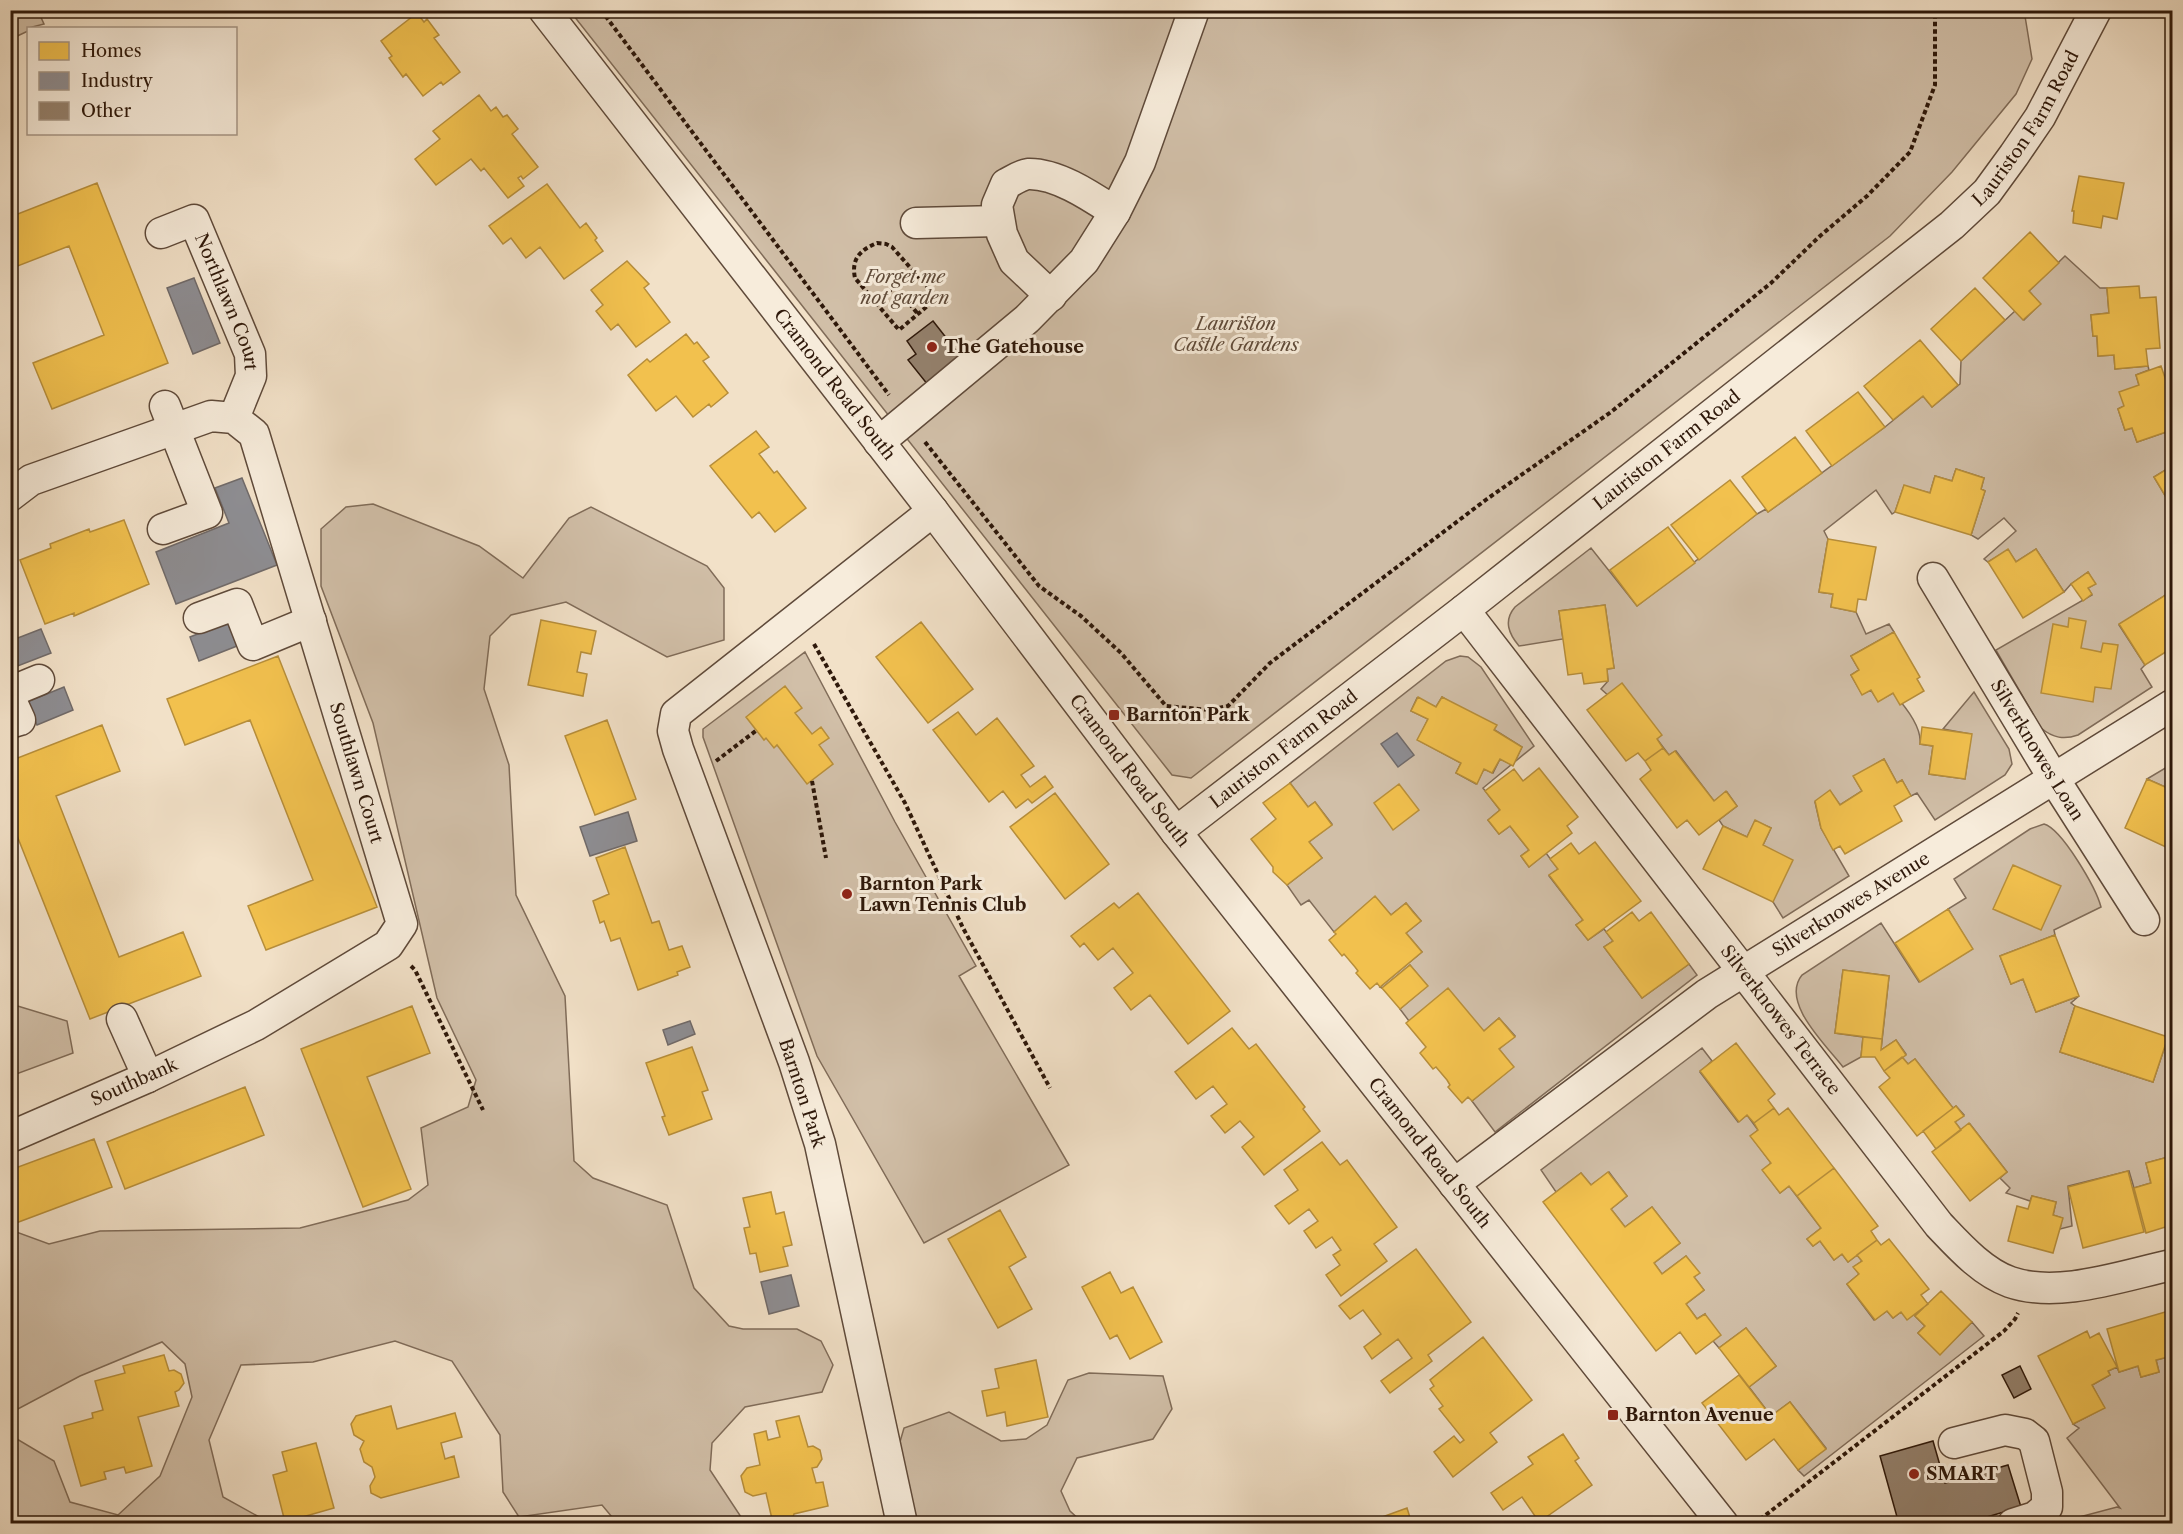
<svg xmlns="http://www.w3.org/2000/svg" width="2183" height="1534" font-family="'Libre Caslon Text',serif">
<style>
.green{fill:#d1bfa8;stroke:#806c59;stroke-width:1.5;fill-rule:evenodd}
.homes{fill:#f2c14e;stroke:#b78e3a;stroke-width:1.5}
.industry{fill:#8d8d92;stroke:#706a69;stroke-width:1.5}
.building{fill:#94816d;stroke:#2e180a;stroke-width:1.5}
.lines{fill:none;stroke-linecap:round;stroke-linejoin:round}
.minor-casing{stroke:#5f4a3a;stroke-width:33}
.path{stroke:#2e180a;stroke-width:4;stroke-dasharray:4.5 3;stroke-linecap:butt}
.minor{stroke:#f7ecdb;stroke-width:30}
.poi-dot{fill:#8f2418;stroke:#f7ecdb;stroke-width:2}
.labels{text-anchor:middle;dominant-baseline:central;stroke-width:6;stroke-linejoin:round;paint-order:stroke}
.street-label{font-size:18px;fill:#2e180a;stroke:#f7ecdb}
.park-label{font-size:18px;font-style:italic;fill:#5f4a39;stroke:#f7ecdb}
.poi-label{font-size:18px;font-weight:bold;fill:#2e180a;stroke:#f7ecdb;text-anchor:start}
</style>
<rect width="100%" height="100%" fill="#f2e1c8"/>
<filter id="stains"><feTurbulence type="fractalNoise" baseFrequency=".00333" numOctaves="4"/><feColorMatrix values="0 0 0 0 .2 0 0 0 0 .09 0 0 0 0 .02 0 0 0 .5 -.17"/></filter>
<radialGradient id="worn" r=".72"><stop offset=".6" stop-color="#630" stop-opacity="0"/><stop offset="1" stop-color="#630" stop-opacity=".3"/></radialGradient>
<path class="green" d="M2024 10 2032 59 2016 94 1952 172 1890 236 1191 778 1172 775 570 11Z
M10 11H38L44 24 28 28V31L11 39Z
M2065 256 2100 288H2107L2109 313 2091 315 2093 336H2097L2098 356 2114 355 2115 369 2148 366 2149 370 2136 375 2139 385 2124 406 2118 409 2125 430 2132 428 2137 442 2172 430V466L2154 477 2172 507V591L2119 625 2145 665 2141 669 2152 687 2078 735C2064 740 2053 738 2041 728L1996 650 2092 595 2088 588 2095 584 2088 572 2071 584 2064 592 2036 549 2016 562 2008 550 1988 562 1984 559 2016 531 2004 518 1978 539 1971 535 1985 491 1981 489 1984 478 1956 469 1952 481 1935 476 1930 493 1904 486 1895 512 1892 514 1876 490 1824 531 1828 539 1819 592 1833 594 1831 607 1856 612 1866 634 1889 624 1894 632 1851 656 1859 670 1851 675 1862 694 1871 690 1878 701 1893 693C1905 706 1922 727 1920 744L1933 746 1929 774 1965 779 1971 734 1943 729 1974 692 2009 749 2012 764 2005 775 1935 820 1917 793 1911 796 1902 780 1897 783 1884 759 1854 777 1862 791 1840 805 1830 791 1815 802 1821 828 1849 876 1783 918 1773 902 1763 845 1771 828 1755 821 1747 837 1723 826 1719 820 1737 806 1727 792 1714 801 1676 751 1669 755 1657 739 1601 689 1608 681 1607 669 1614 668 1605 605 1559 611 1563 639 1519 646C1509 634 1503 621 1515 607L1591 548 1637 606 1757 514 1766 509 1768 512 1885 427 1923 396 1932 407 1960 384 1961 361 2015 311 2024 320 2040 304 2029 291Z
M373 504 479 546 523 578 569 518 591 507 707 566 724 588V640L667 657 566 602 511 615 490 636 484 689 509 765 516 895 565 996 574 1161 593 1178 667 1205 694 1288 729 1326 743 1329H797L821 1341 833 1365 822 1392 745 1407 712 1443 710 1470 745 1523H617L602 1505 519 1517 503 1492 500 1435 452 1361 395 1341 313 1362 241 1365 209 1440 223 1497 270 1523H25L11 1510V1439H17L54 1461 70 1502 118 1515 160 1476 192 1397 185 1364 162 1342 80 1376 16 1410H11V1230L49 1244 100 1231 300 1228 408 1200 428 1185 421 1128 468 1107 476 1080 437 998 373 723 321 586V529L346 507Z
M805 652 895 822 976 966 959 976 1069 1165 924 1243 817 1056 703 737V729Z
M1460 656 1468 657 1481 667 1534 746 1483 788 1500 810 1488 820 1499 834 1510 826 1529 850 1521 856 1529 867 1546 853 1558 869 1549 876 1583 920 1576 925 1588 940 1604 929 1613 941 1604 947 1642 998 1689 964 1697 975 1495 1132 1472 1101 1513 1067 1499 1049 1515 1036 1499 1018 1484 1031 1409 1021 1400 1009 1427 986 1410 965 1382 988 1380 987 1422 952 1406 933 1421 921 1406 903 1391 915 1375 897 1334 932 1309 900 1301 905 1287 885 1322 858 1309 842 1332 824 1315 802 1308 807 1290 783 1446 661ZM1442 697 1522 747 1513 765 1500 759 1493 773 1484 769 1476 784 1456 773 1461 763 1418 740 1428 719 1411 711 1417 698 1436 707Z
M2172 764V790L2147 779Z
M2044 824C2062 829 2096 888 2101 907L2054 930 2055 935 2000 956 2011 984 2023 979 2036 1012 2079 996 2071 1003 2075 1006 2060 1052 2153 1082 2168 1037H2172V1156L2146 1163 2151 1183 2134 1188 2129 1171 2068 1186 2072 1226 2060 1229 2062 1218 2053 1215 2056 1202 2032 1196 2030 1201 2006 1193 2010 1188 2000 1178 2007 1172 1970 1124 1961 1130 1955 1122 1964 1115 1956 1106 1953 1108 1915 1059 1908 1064 1902 1057 1906 1054 1896 1040 1881 1050 1889 976 1843 970 1835 1033 1863 1037 1861 1057 1843 1067C1826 1045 1780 1002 1802 975L1881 923 1919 982 1972 949 1948 909 1966 898 1954 879 2030 829Z
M11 1004 67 1021 73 1053 11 1076Z
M1702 1048 1712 1061 1700 1072 1738 1122 1747 1115 1758 1130 1751 1136 1771 1163 1763 1170 1780 1193 1789 1186 1821 1228 1807 1239 1813 1246 1820 1241 1834 1260 1842 1254 1848 1262 1857 1255 1862 1261 1854 1267 1859 1274 1847 1284 1874 1320 1887 1311 1893 1318 1901 1312 1928 1304 1915 1316 1925 1326 1918 1333 1940 1354 1972 1322 1984 1336 1804 1476 1798 1470 1826 1448 1790 1402 1771 1416 1749 1387 1776 1366 1746 1328 1719 1348 1713 1341 1705 1314 1697 1319 1686 1304 1704 1290 1694 1277 1699 1273 1686 1256 1662 1274 1654 1263 1680 1243 1652 1207 1625 1227 1611 1209 1627 1196 1609 1172 1591 1185 1581 1173 1556 1192 1541 1170Z
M2172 1356V1523L2053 1524 2117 1507 2120 1508 2067 1438 2079 1428 2073 1424 2104 1408 2092 1385 2110 1375 2108 1371 2117 1367 2119 1372 2138 1366 2141 1377 2159 1372 2156 1360Z
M1089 1373 1163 1376 1172 1409 1153 1439 1077 1458 1061 1491 1070 1511 1083 1523H918L897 1452 904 1428 949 1412 1001 1441 1026 1439 1047 1425 1068 1380Z"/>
<path class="homes" d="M417 13 424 22 427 19 439 35 434 38 460 72 443 85 441 82 423 96 406 74 403 77 389 58 392 56 381 41Z
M479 95 491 111 496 107 503 117 507 115 518 129 512 134 538 167 523 179 521 176 518 178 524 186 508 198 484 168 481 171 471 159 436 185 415 159 440 139 433 131Z
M2079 176 2124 183 2117 219 2103 216 2101 228 2073 223 2074 211H2072Z
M97 183 168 363 52 409 33 363 104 335 69 246 10 269V217Z
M547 184 580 228 586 223 597 238 595 240 603 251 564 279 540 247 526 258 511 238 503 244 489 226Z
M2030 232 2059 263 2029 291 2041 304 2023 320 1983 278Z
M627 261 649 284 644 288 670 322 636 347 618 324 611 330 596 311 603 305 591 290Z
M2139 286 2140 298 2156 297 2160 348 2146 349 2148 366 2115 369 2114 355 2098 356 2097 336H2093L2091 315 2109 313 2107 288Z
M1975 288 2005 320 1961 361 1931 329Z
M686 334 694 344 697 342 709 357 703 361 728 393 711 407 709 404 693 417 676 396 656 411 628 375 647 359 650 362Z
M1920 340 1958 385 1932 407 1923 396 1893 420 1864 386Z
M2161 366 2172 398V430L2137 442 2132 428 2125 430 2118 409 2124 406 2119 392 2139 385 2136 375Z
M1858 392 1885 427 1832 466 1806 431Z
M756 431 769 447 759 454 774 473 777 471 806 508 775 532 759 512 752 518 710 466Z
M1795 437 1822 473 1768 512 1742 477Z
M2172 466V507L2154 477Z
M1956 469 1984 478 1981 489 1985 491 1971 535 1895 512 1904 485 1930 493 1935 476 1952 481Z
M1730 480 1757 514 1699 560 1671 525Z
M124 520 149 584 74 616V613L45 624 20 560 51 548 50 544 89 529 90 532Z
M1668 527 1695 563 1637 606 1610 570Z
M1828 539 1876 547 1866 600 1858 599 1856 612 1831 607 1833 594 1819 592Z
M2008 549 2016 562 2036 549 2064 592 2023 618 1988 562Z
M2088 572 2096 584 2088 588 2092 594 2083 601 2071 584Z
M2172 591V648L2145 665 2119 624Z
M1605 605 1614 668 1607 669 1608 681 1584 684 1582 673 1568 675 1559 611Z
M2069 618 2086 621 2081 648 2101 652 2103 643 2118 645 2111 689 2095 687 2093 702 2041 693 2053 624 2068 627Z
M541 620 596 631 591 654 581 652 577 672 587 674 583 696 528 685Z
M921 622 973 689 928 723 876 657Z
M1894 632 1920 677 1917 679 1924 691 1900 705 1893 693 1878 702 1871 690 1862 695 1851 675 1859 670 1851 656Z
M278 656 377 907 266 950 248 906 313 880 250 720 185 745 167 699Z
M1622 683 1662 735 1657 739 1663 748 1645 761 1638 753 1626 761 1587 710Z
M785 686 802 708 795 713 812 734 821 727 829 738 819 745 833 764 807 784 777 745 774 748 766 738 764 740 746 717Z
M1418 697 1436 707 1442 697 1497 725 1494 730 1522 747 1513 766 1500 759 1492 773 1484 769 1477 784 1456 773 1461 763 1417 740 1428 719 1411 711Z
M958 712 976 735 997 718 1034 766 1021 775 1030 787 1045 776 1053 787 1032 803 1028 799 1016 808 1003 791 989 802 933 730Z
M607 720 636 799 595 815 565 736Z
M102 725 120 771 56 796 119 957 183 932 201 976 90 1019 10 818V761Z
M1922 727 1972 734 1965 779 1929 774 1933 746 1920 744Z
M1663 748 1669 755 1675 751 1714 801 1726 791 1737 806 1699 835 1687 820 1677 828 1640 779 1651 770 1645 761Z
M1884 759 1897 783 1902 780 1911 796 1894 806 1902 821 1845 854 1840 846 1833 850 1821 828 1815 801 1830 790 1840 805 1862 791 1853 776Z
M1539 768 1578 817 1567 826 1572 833 1529 867 1521 856 1529 850 1510 826 1499 834 1488 820 1500 810 1485 791 1514 769 1523 781Z
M2147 779 2172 790V839L2168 848 2125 828Z
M1290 783 1308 807 1315 802 1332 825 1309 842 1322 858 1287 885 1273 872V867L1251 839 1276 819 1263 803Z
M1399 784 1419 810 1393 830 1374 803Z
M1055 793 1109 864 1065 899 1010 827Z
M1755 820 1771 828 1763 845 1793 860 1773 902 1703 869 1723 826 1747 837Z
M1595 842 1641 901 1588 940 1576 925 1583 920 1549 875 1558 869 1550 859 1571 843 1579 854Z
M625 847 652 923 659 921 669 950 682 946 690 967 677 972 678 975 638 990 620 938 611 941 604 921 600 923 593 901 609 894 596 858Z
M2013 865 2061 886 2041 930 1993 909Z
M1138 893 1230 1011 1188 1044 1150 995 1131 1010 1114 988 1133 973 1113 948 1098 960 1084 943 1080 947 1071 936 1114 903 1119 908Z
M1375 896 1391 915 1406 903 1413 912 1421 921 1406 933 1422 952 1380 987 1377 983 1370 989 1356 973 1358 971 1355 967 1344 954 1342 956 1329 940 1336 934 1334 932Z
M1948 909 1973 949 1920 982 1895 943Z
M1632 912 1639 921 1651 912 1689 964 1642 998 1604 947 1613 941 1606 932Z
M2055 935 2079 996 2036 1012 2023 979 2011 984 2000 956Z
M1410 965 1428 986 1400 1009 1382 988Z
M1843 970 1889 976 1882 1039 1835 1033Z
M1448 988 1484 1031 1499 1018 1515 1037 1499 1049 1514 1067 1472 1101 1468 1097 1462 1103 1448 1087 1450 1085 1447 1080 1436 1067 1433 1069 1420 1053 1426 1047 1406 1023Z
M412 1006 430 1053 367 1077 411 1189 363 1207 301 1049Z
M2075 1006 2168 1037 2153 1082 2060 1052Z
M1232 1028 1249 1049 1256 1044 1305 1107 1303 1109 1320 1131 1264 1175 1242 1147 1254 1137 1240 1121 1225 1133 1211 1116 1227 1104 1213 1086 1196 1099 1175 1072Z
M1863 1037 1882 1039 1881 1050 1896 1040 1906 1055 1884 1071 1875 1057H1861Z
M1736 1043 1775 1094 1768 1100 1774 1108 1754 1123 1747 1115 1739 1122 1700 1071Z
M692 1047 708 1090 702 1092 712 1119 669 1135 662 1117 665 1116 646 1063Z
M1902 1057 1908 1064 1915 1059 1953 1108 1917 1136 1879 1087 1890 1078 1884 1071Z
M245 1087 264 1135 125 1189 107 1142Z
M1956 1106 1964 1116 1955 1122 1961 1130 1936 1149 1923 1131Z
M1774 1108 1779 1115 1788 1108 1834 1168 1797 1196 1789 1186 1780 1193 1762 1170 1771 1163 1750 1136 1758 1130 1754 1123Z
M1969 1123 2007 1172 1970 1201 1932 1152Z
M94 1139 112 1187 16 1223 10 1208V1170Z
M1322 1142 1340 1165 1347 1160 1397 1227 1374 1244 1387 1261 1341 1296 1326 1275 1340 1265 1333 1255 1341 1250 1332 1237 1316 1248 1304 1231 1318 1221 1309 1209 1289 1224 1275 1206 1298 1190 1284 1170Z
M2172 1156V1225L2146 1233 2134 1188 2151 1183 2146 1163Z
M1834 1168 1878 1226 1871 1231 1877 1240 1848 1262 1842 1254 1834 1260 1820 1241 1813 1246 1807 1239 1821 1228 1797 1196Z
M2128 1171 2144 1232 2083 1248 2068 1187Z
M1608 1172 1627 1196 1611 1209 1625 1227 1652 1207 1680 1243 1654 1263 1662 1274 1686 1256 1700 1273 1694 1277 1704 1290 1686 1304 1697 1319 1705 1314 1721 1335 1696 1354 1680 1332 1656 1351 1543 1202 1581 1173 1591 1185Z
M771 1192 776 1214 784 1212 792 1245 783 1247 788 1266 760 1272 756 1253 750 1254 744 1228 750 1227 743 1198Z
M2032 1196 2056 1202 2053 1215 2063 1218 2053 1253 2008 1241 2017 1206 2028 1209Z
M1000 1210 1026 1257 1009 1267 1032 1309 998 1328 948 1239Z
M1889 1239 1929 1289 1921 1295 1928 1304 1907 1320 1901 1312 1893 1318 1887 1311 1875 1320 1847 1284 1859 1274 1853 1267 1862 1261 1857 1255 1877 1240 1881 1245Z
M1416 1249 1471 1322 1428 1355 1432 1361 1390 1393 1381 1381 1412 1358 1398 1339 1372 1359 1364 1347 1381 1334 1363 1310 1350 1319 1339 1306Z
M1110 1272 1121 1293 1133 1287 1162 1342 1130 1359 1117 1335 1110 1339 1082 1287Z
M1941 1291 1972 1322 1940 1355 1918 1333 1925 1326 1915 1316Z
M2172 1310V1356L2156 1360 2159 1372 2141 1377 2138 1366 2119 1372 2107 1329Z
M1746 1328 1776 1366 1749 1387 1719 1348Z
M2087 1331 2090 1338 2099 1333 2117 1367 2108 1371 2110 1375 2092 1385 2105 1408 2073 1424 2038 1356Z
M1483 1337 1532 1400 1490 1433 1497 1442 1453 1477 1434 1452 1454 1436 1460 1443 1464 1440 1439 1409 1443 1406 1430 1389 1434 1386 1430 1380Z
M164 1355 169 1371 174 1370 181 1374 184 1383 179 1390 175 1392 179 1406 138 1417 152 1466 126 1473 124 1467 104 1472 106 1479 81 1486 64 1426 93 1418 92 1413 103 1410 95 1381 125 1373 123 1366Z
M1036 1360 1048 1417 1007 1426 1005 1412 987 1416 982 1391 999 1388 995 1369Z
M1739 1375 1771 1416 1790 1402 1826 1449 1798 1470 1774 1439 1746 1460 1702 1403Z
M391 1406 397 1429 455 1413 462 1437 441 1443 445 1459 454 1456 459 1477 381 1498 371 1493 370 1486 375 1477 372 1467 364 1462 360 1449 364 1441 354 1435 351 1424 356 1416Z
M799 1416 808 1447 813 1446 820 1450 822 1459 817 1467 812 1468 816 1483 823 1482 828 1506 794 1514 791 1523 782 1524 777 1518 772 1519 766 1493 753 1496 745 1492 741 1476 747 1468 760 1465 754 1434 766 1431 768 1440 780 1437 776 1421Z
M1563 1434 1579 1458 1575 1461 1592 1485 1539 1522 1522 1497 1503 1510 1491 1493 1533 1464 1528 1457Z
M316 1443 334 1508 285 1522 273 1475 287 1471 282 1452Z
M1407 1508 1412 1524H1363Z
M605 1519 606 1524H589Z"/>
<path class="industry" d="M194 278 220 343 193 354 167 288Z
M242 478 277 565 176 604 156 552 229 523 215 488Z
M228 622 237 646 199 661 190 637Z
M41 629 51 653 10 669V641Z
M64 687 73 710 37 725 27 702Z
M1397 733 1414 755 1398 767 1381 744Z
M628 812 637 841 590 856 580 827Z
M690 1021 695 1034 668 1045 663 1030Z
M791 1275 799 1306 769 1314 761 1282Z"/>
<path class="building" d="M933 321 962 358 928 385 908 360 916 354 907 341Z
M2020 1366 2031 1389 2014 1398 2002 1375Z
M1933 1441 1945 1483 2008 1465 2021 1507 1963 1524H1899L1880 1456Z"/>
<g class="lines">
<g class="minor-casing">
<g id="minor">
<path id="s1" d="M544 10 933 511 1176 832 1723 1524"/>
<path d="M916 223 999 221"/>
<path id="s2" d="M161 233 194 220 250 354 251 376 234 418"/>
<path d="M1051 296 1014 261 1002 234 997 205 1006 184C1012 181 1021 175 1028 174 1057 173 1092 197 1115 212"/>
<path d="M879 442 1027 319 1084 261 1115 212 1140 162 1194 10"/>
<path id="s3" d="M10 496 31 480 211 416 234 418 254 434 402 924 388 945 256 1025 148 1077 10 1137"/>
<path d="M163 529 207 513 165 406"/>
<path id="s4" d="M1933 578 2054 779 2144 920"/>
<path id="s5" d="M1464 610 1939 1225C1959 1246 1982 1272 2010 1282 2059 1299 2124 1275 2172 1265"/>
<path d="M199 618 237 604 253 645 311 621"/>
<path d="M10 692 39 680"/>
<path d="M10 698 20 720 10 723"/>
<path id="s6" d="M1176 832 1464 610 1952 225 1987 192 2014 155 2040 117 2096 10"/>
<path d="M122 1019 148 1077"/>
<path id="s7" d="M1454 1184 1707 994 2172 705"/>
<path d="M1954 1443 2005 1430 2025 1434 2034 1441 2047 1492V1507L2035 1517 2013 1524"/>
<path d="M902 1524 820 1144 794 1062 678 749 673 731 676 714 933 511"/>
</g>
</g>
<path class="path" d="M601 10 889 395
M877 243 886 244 892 247 937 298 899 330 855 278C851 259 860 250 877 243Z
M895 286 918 314
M876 302 913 271
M925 442 1039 586 1081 616 1121 653 1166 706 1210 710 1228 706 1270 663 1487 499 1611 412 1771 283 1820 236 1867 196 1910 152 1935 85V10
M814 644 905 803 963 928 1050 1088
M716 761 757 730
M812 781 826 858
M411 966 415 970 483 1110
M1754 1524 2004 1331 2015 1319 2018 1313"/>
<use href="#minor" class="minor"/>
</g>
<g class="poi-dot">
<circle cx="932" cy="347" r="6"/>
<rect x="1108" y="709" width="12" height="12" rx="3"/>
<circle cx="847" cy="894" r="6"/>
<rect x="1607" y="1409" width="12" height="12" rx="3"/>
<circle cx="1914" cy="1474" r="6"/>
</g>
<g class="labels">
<g class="street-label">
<text stroke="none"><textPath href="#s6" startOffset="1108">Lauriston Farm Road</textPath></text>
<text stroke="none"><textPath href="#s2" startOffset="124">Northlawn Court</textPath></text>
<text stroke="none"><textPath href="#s1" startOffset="474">Cramond Road South</textPath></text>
<text stroke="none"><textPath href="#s6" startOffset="622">Lauriston Farm Road</textPath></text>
<text stroke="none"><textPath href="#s6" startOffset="136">Lauriston Farm Road</textPath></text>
<text stroke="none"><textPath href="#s4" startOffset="201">Silverknowes Loan</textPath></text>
<text stroke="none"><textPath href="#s1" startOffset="960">Cramond Road South</textPath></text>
<text stroke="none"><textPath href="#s3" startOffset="620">Southlawn Court</textPath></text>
<text stroke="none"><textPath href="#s7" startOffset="486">Silverknowes Avenue</textPath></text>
<text stroke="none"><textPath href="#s5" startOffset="518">Silverknowes Terrace</textPath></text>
<text transform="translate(134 1082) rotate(-24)">Southbank</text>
<text transform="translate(802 1093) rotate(72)">Barnton Park</text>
<text stroke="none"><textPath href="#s1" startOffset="1446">Cramond Road South</textPath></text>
</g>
<g class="park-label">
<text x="905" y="277">Forget me<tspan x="905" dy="21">not garden</tspan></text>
<text x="1236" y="324">Lauriston<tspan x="1236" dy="21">Castle Gardens</tspan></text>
</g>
<g class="poi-label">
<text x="944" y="347">The Gatehouse</text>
<text x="1126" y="715">Barnton Park</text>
<text x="859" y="884">Barnton Park<tspan x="859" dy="21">Lawn Tennis Club</tspan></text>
<text x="1625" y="1415">Barnton Avenue</text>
<text x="1926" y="1474">SMART</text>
</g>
</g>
<rect width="2183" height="1534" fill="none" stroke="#f2e1c8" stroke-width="36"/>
<rect x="12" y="12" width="2159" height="1510" fill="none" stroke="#2e180a" stroke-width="3"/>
<rect x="18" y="18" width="2147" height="1498" fill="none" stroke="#2e180a" stroke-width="1.5"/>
<rect x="27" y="27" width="210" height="108" fill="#f7ecdb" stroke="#a79787" stroke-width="1.5"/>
<rect x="39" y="42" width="30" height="18" fill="#f2c14e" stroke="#a79787" stroke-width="1.5"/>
<text x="81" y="57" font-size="18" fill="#2e180a">Homes</text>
<rect x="39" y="72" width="30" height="18" fill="#8d8d92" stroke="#a79787" stroke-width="1.5"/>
<text x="81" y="87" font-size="18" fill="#2e180a">Industry</text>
<rect x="39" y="102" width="30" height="18" fill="#94816d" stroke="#a79787" stroke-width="1.5"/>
<text x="81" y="117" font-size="18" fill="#2e180a">Other</text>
<rect width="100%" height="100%" filter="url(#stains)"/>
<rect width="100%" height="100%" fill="url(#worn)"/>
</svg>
